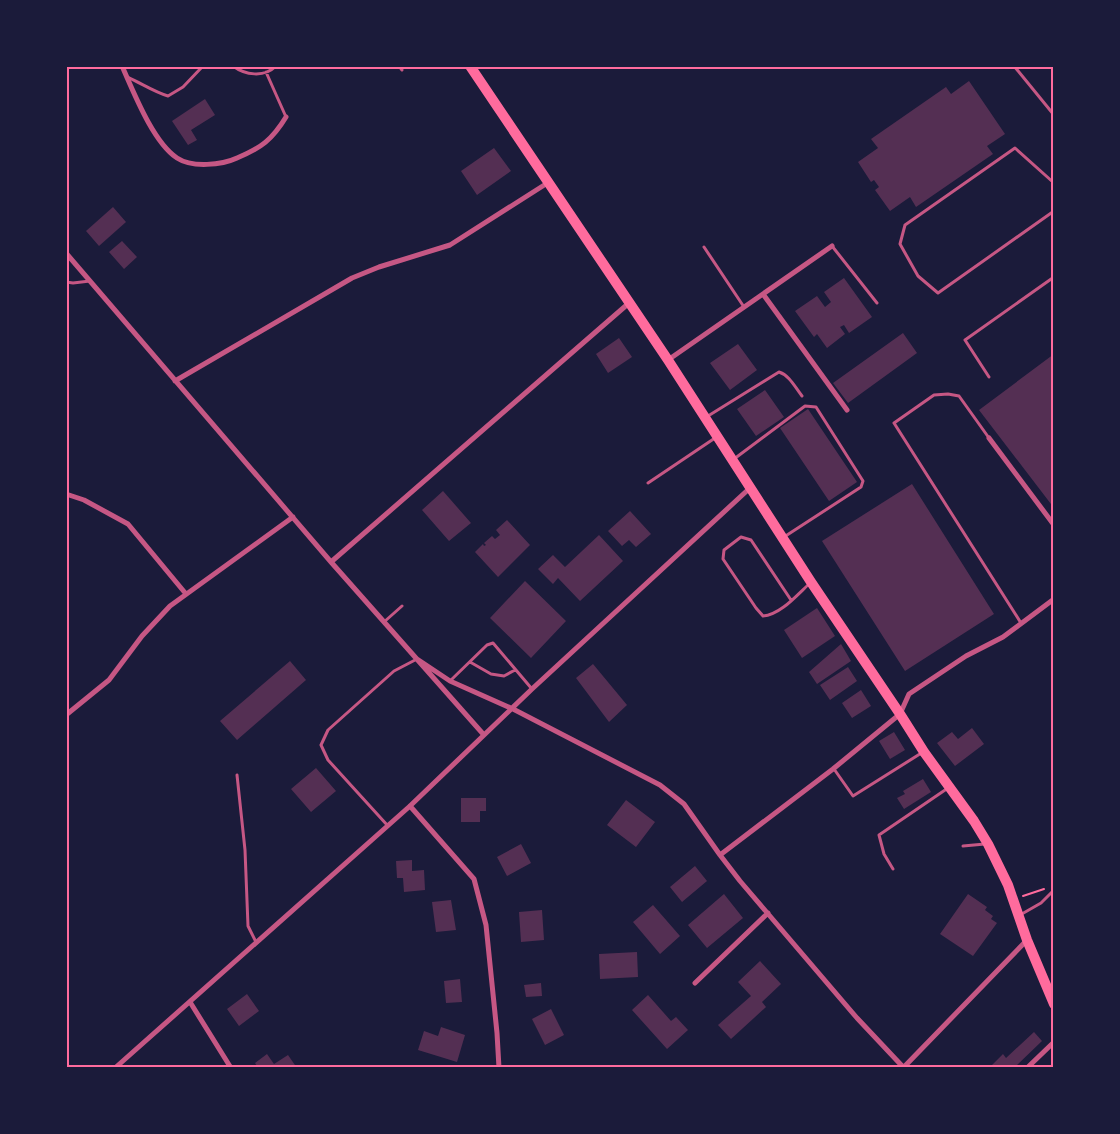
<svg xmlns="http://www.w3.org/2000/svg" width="1120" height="1134" font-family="'Exo 2',sans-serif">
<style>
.building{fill:#542f53}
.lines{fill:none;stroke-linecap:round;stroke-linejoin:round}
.path{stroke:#ff6b9d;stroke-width:2}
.service{stroke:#c65784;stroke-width:3}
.minor{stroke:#c65784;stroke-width:5}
.secondary{stroke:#ff6b9d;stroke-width:10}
.neatline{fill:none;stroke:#ff6b9d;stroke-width:2}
</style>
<rect width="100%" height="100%" fill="#1b1b3a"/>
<path class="building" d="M969 81 1005 134 987 146 993 154 916 207 910 197 890 211 875 190 879 187 874 180 871 182 858 162 878 148 871 139 946 87 951 94Z
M205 99 215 115 191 130 197 140 188 145 172 121Z
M494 148 511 171 477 195 461 171Z
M113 207 126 222 99 246 86 231Z
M122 241 137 257 124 269 109 252Z
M844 278 872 317 849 333 844 325 840 327 845 334 827 348 817 334 814 337 795 311 817 296 825 307 831 302 824 292Z
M903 333 917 353 848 403 833 383Z
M619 338 632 357 608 373 596 354Z
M738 344 757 370 730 390 710 363Z
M1054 354V508L979 410Z
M765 390 784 417 756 436 737 409Z
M808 409 857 482 829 501 780 428Z
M912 484 994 614 905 671 822 541Z
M443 491 471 523 449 541 422 510Z
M630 511 651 534 636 547 629 540 622 546 608 531Z
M507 520 530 545 498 577 475 552 483 544 484 546 486 545 484 543 492 536 495 539 500 535 496 530Z
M599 535 623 561 580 601 558 578 553 584 538 569 553 555 565 567Z
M525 581 566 621 531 658 490 618Z
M817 608 835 636 802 658 784 630Z
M841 644 851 661 817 684 809 672Z
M290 661 306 680 237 740 220 721Z
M593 664 627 705 609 722 576 678Z
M848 667 857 681 830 700 820 685Z
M861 690 871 706 852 718 842 703Z
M972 728 984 744 955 766 937 743 952 732 958 739Z
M894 732 905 750 890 759 879 741Z
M316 768 336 791 311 812 291 789Z
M923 779 931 792 904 809 897 798 905 794 903 791Z
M461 798H486V811H480V822H461Z
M626 800 655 822 636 847 607 825Z
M521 844 531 863 507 876 497 857Z
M412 860V871L424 870 425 890 404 892 403 878H397L396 861Z
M695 866 707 881 682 902 670 887Z
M724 894 743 918 707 948 688 925Z
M968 894 987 907 985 910 993 916 991 919 997 923 973 956 940 934Z
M451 900 456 930 436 932 432 902Z
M653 905 680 936 660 954 633 922Z
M542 910 544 940 521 942 519 912Z
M637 952 638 977 600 979 599 954Z
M760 961 781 984 762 1002 766 1007 731 1039 718 1025 751 996 738 982Z
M460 979 462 1002 446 1003 444 981Z
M541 983 542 996 526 997 524 985Z
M247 994 259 1011 239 1026 227 1009Z
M648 995 671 1021 676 1017 688 1030 667 1049 632 1010Z
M551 1009 564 1035 545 1045 532 1019Z
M441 1027 465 1035 457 1062 418 1050 424 1031 438 1036Z
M1034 1032 1042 1041 1014 1068H989L1003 1054 1006 1058Z
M267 1054 274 1064 288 1055 297 1068H258L255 1063Z"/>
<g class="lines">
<path class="path" d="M1023 896 1044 889"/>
<path class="service" d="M233 66C245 75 264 78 276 66
M399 66 402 70
M1014 66 1054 115
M266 72 286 117
M127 77C141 83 154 92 168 96L183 87 203 66
M1054 183 1015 148 905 225 900 244 918 276 938 293 1054 211
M832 246 877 303
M704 247 744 307
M66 282 73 283 90 281
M989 377 965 340 1054 277
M708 416 779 372C789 375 795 387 802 396
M989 438 959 396 948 394 934 395 894 423 1021 623
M734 459 805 406 816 407 863 481 861 487 784 537
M648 483 715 438
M791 600 751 540 741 537 724 550 723 559 756 608 763 616C780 615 797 595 809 584
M384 622 402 606
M470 662 491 674 504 676 515 670
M450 681 487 645 493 643 532 689
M834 769 853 796 923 752
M237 775 245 850 248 926 256 942
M388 826 328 760 321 745 328 730 394 671 417 659
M963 846 985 844
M893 869 884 854 879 835 948 788
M1020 915 1041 903 1054 890"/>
<path class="minor" d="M122 66C134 93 153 142 177 158 192 168 222 165 237 158 261 148 272 140 286 117
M66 253 331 562 484 735
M763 294 847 410
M668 360 832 246
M175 381 352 278 379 267 450 245 549 182
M989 438 1054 525
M66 494 84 500 128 524 186 594
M331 562 629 303
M417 659 450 681 513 709 660 785 684 804 720 855 740 881 857 1018 904 1068
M66 715 109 680 142 636 170 606 293 517
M410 806 474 879 486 925 497 1033 499 1068
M720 855 833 769 900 714 909 694 966 656 1003 637 1054 599
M695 983 768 913
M190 1002 231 1068
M904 1067 1027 940
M115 1068 410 806 532 689 751 487
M1027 1068 1054 1042"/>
<path class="secondary" d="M470 66 668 360 811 582 900 714 924 752 974 821 988 844 1008 885 1027 940 1054 1004"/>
</g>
<rect width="1120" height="1134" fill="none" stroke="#1b1b3a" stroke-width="135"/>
<rect x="68" y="68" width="984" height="998" class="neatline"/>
</svg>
